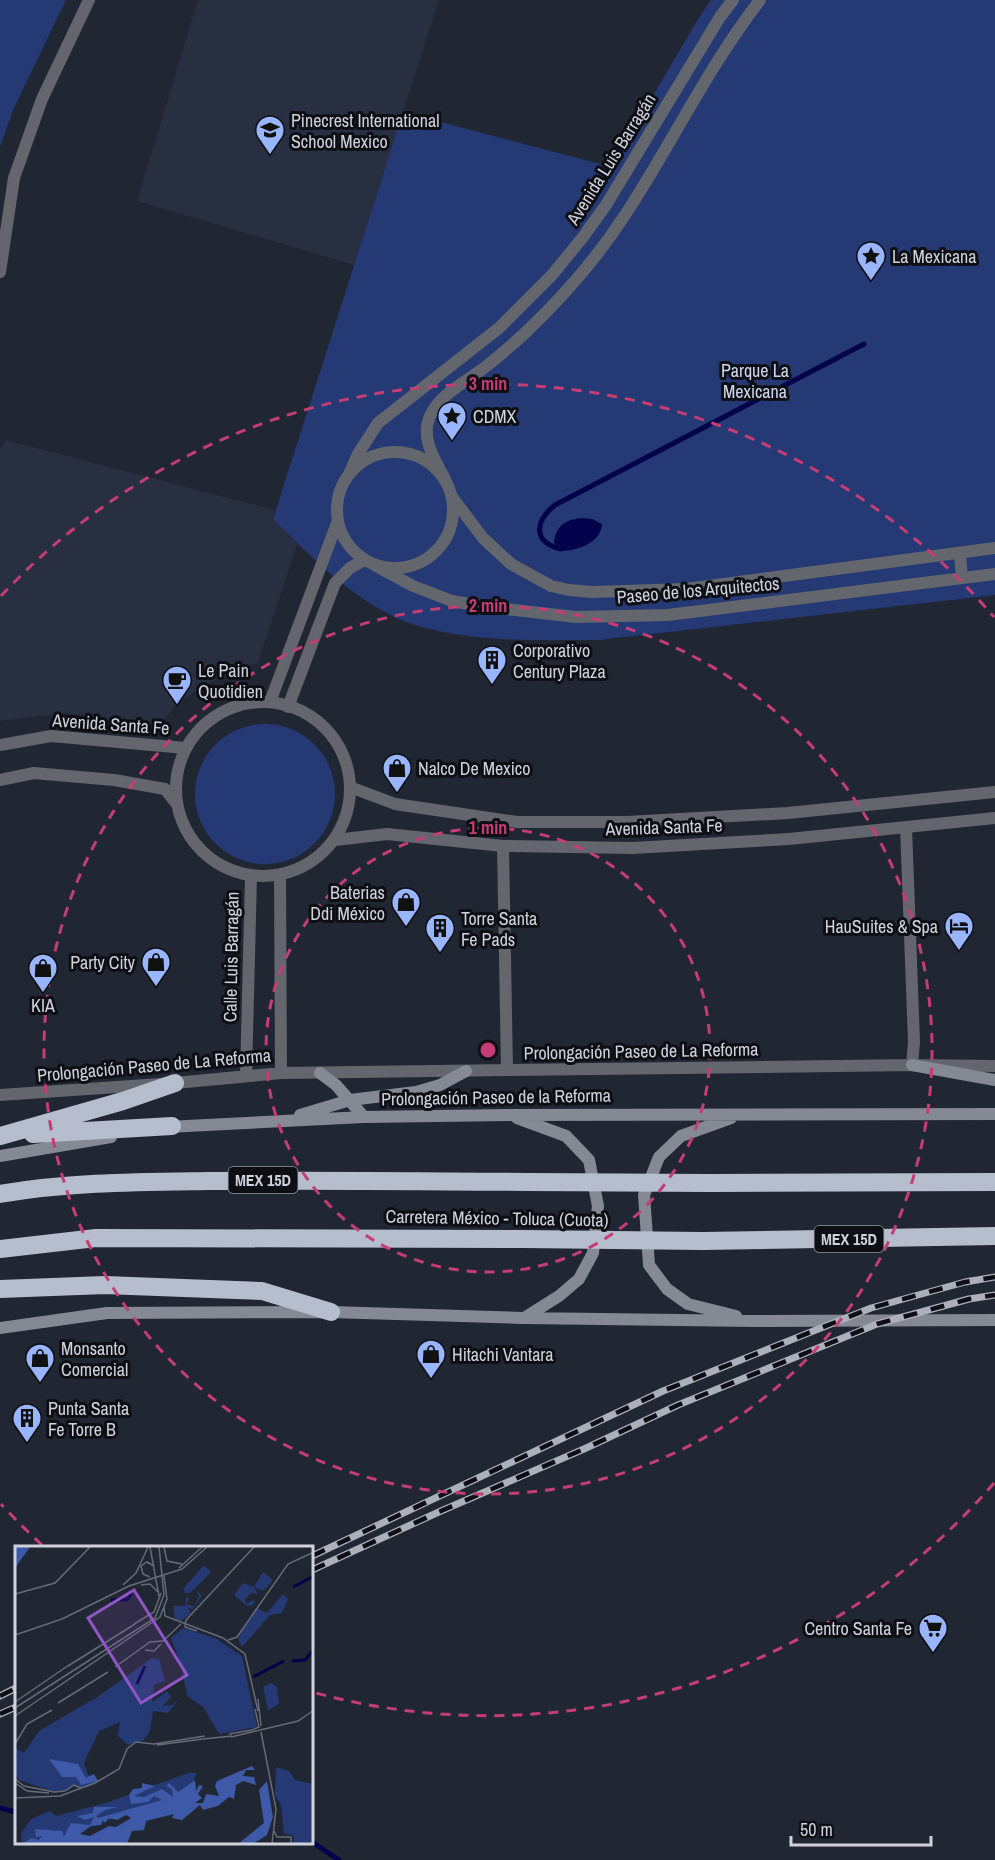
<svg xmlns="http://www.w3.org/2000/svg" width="995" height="1860" font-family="'Archivo Narrow',sans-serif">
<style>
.built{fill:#272f41}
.green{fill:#253974}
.water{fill:#03004c}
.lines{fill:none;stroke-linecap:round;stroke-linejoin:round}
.stream{stroke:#03004c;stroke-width:5}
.minor{stroke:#63666c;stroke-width:12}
.tertiary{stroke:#63666c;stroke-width:12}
.secondary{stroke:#858994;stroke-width:12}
.motorway{stroke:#b6bece;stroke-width:18}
.rail-casing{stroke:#acb0ba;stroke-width:7}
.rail{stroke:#0d0f15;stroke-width:4.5;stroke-dasharray:14;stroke-linecap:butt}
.motorway-bridge{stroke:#b6bece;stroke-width:18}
.ring{fill:none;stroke:#c53d75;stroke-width:3;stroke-dasharray:10 8}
.labels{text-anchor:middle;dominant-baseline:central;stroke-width:6;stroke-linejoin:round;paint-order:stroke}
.shield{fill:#0d0f15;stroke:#9698a0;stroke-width:1.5}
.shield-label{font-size:16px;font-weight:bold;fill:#d0d3dc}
.poi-label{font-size:18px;fill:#d0d3dc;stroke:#0d0f15;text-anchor:start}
.street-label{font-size:18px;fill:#d0d3dc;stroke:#0d0f15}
.park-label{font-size:18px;fill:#cfd8ee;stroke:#0d0f15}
.inset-river{fill:none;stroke:#03004c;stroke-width:3}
.inset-road{fill:none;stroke:#676b77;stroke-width:1.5}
.view{fill:#9056c6;fill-opacity:0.15;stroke:#9056c6;stroke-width:3}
.inset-edge{fill:none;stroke:#d0d3dc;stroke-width:3}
.centre{fill:#c53d75;stroke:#0d0f15;stroke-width:3}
.ring-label{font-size:18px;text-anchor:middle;font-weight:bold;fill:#c53d75;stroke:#0d0f15;stroke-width:6;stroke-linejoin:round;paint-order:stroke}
</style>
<rect width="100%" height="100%" fill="#212633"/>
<path class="built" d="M198 0H439L354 265 137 201Z
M6 440 274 510 273 519 297 544 258 663 210 683 180 701 158 727 65 713 0 721V448Z"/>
<path class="green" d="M0 0H66L14 108 0 147Z
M711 0H995V595L598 640C537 640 473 643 415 625 361 608 312 558 273 519L403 112 611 167 698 19Z
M195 794a70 70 0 1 1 140 0a70 70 0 1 1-140 0Z"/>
<path class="water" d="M583 518 592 519 602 524C601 543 577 551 560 551L561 546 555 545 554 542C556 525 567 519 583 518Z"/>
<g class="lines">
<path class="stream" d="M561 549C532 542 535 521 555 505L864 344
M0 1808 16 1812
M312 1842 339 1860"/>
<path class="minor" d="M0 272 14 178 42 99 89 0
M337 510a58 58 0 1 1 116 0a58 58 0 1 1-116 0Z
M350 472 358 454 378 423 499 328 552 275 583 237 606 205 720 17 733 0
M445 479C435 460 420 438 430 416 440 394 466 382 484 368 498 357 512 345 525 333 562 298 597 258 625 215 671 145 708 67 760 0
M452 497 483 538 511 564 551 586 569 590 592 592 686 589 995 548
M960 554 962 578
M376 566 413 586 452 601 480 606 576 617 668 615 995 574
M270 702 337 523
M288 707 335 583 350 568 364 560
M906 827 914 1042 912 1065
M503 846 507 1070
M280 876 281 1073
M246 1076 251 876
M0 1095 175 1083 281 1073 912 1065 995 1066"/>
<path class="tertiary" d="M176 789a87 87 0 1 1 174 0a87 87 0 1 1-174 0Z
M0 745 51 736 185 748
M0 780 34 773 114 780 165 789 176 803
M350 787 395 804 517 822H627L788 813 995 792
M335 840 387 834 503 846 633 848 789 839 995 818"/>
<path class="secondary" d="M912 1065 995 1080
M320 1073 336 1085 364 1117
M300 1115 350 1100 416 1092 440 1085 466 1071
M517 1118 566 1136 589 1160 598 1206 593 1253 579 1279 559 1296 524 1318
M731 1118 681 1136 659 1157 644 1195 649 1265 667 1289 688 1304 736 1316
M167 1127 364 1117 508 1115 995 1114
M0 1156 111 1137
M0 1328 107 1313 331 1312 523 1318 755 1321 995 1320"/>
<path class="motorway" d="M33 1134 172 1126
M0 1136 123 1101 175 1083
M711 1183 995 1182
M0 1194C68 1182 139 1182 209 1181 315 1180 421 1181 527 1182
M703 1241 995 1236
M0 1249 96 1238 522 1239
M0 1289 105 1285 262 1291 331 1312"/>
<g class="rail-casing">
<path id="rail" d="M312 1556 663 1391 871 1308 965 1282 995 1277
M312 1570 441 1511 584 1449 678 1405 877 1324 969 1299 995 1295
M0 1696 16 1688
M0 1714 16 1707"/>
</g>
<use href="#rail" class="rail"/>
<path class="motorway-bridge" d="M527 1182 711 1183
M522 1239 703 1241"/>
</g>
<g class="ring">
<circle cx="488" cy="1050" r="222"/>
<circle cx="488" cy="1050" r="444"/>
<path d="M994 1483A666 666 0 0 1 316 1693M42 1545A666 666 0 0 1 1 1504M1 596A666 666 0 0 1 994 617"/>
</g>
<defs>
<g id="school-pin" transform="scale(1.5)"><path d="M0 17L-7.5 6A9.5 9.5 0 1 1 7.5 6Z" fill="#98b5fd" stroke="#0d0f15"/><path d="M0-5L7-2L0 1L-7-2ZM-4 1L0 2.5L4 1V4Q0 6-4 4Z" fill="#111"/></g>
<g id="sight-pin" transform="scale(1.5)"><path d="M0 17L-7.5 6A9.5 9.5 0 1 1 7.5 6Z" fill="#98b5fd" stroke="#0d0f15"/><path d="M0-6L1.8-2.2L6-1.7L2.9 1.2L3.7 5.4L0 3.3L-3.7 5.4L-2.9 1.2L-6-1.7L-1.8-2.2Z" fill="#111"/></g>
<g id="building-pin" transform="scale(1.5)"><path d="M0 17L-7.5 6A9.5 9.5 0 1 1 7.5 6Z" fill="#98b5fd" stroke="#0d0f15"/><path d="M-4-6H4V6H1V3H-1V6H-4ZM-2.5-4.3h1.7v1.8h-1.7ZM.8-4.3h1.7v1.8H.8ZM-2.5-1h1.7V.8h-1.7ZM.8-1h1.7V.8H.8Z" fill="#111"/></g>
<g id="cafe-pin" transform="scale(1.5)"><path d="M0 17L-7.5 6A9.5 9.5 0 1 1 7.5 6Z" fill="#98b5fd" stroke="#0d0f15"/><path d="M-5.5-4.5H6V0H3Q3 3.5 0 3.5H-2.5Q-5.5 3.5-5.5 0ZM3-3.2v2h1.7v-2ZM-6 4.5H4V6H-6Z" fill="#111"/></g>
<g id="shop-pin" transform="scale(1.5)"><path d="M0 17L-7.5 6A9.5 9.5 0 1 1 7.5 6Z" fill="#98b5fd" stroke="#0d0f15"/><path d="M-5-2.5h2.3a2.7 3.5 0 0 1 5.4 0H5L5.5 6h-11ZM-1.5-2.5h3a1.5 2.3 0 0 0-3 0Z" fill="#111"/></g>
<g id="hotel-pin" transform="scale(1.5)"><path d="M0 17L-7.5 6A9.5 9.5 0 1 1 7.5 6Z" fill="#98b5fd" stroke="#0d0f15"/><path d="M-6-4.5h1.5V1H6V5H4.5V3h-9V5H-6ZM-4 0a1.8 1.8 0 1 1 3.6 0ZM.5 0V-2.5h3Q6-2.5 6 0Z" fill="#111"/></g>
<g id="supermarket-pin" transform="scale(1.5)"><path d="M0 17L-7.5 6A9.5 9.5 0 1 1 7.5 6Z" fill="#98b5fd" stroke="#0d0f15"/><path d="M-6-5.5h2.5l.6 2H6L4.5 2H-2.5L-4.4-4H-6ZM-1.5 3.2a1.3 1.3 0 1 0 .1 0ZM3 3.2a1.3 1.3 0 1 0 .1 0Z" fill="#111"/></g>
</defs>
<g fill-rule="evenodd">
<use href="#school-pin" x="270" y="130"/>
<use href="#sight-pin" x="871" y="256"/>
<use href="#sight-pin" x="452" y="416"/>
<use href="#building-pin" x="492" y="660"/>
<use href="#cafe-pin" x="177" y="680"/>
<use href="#shop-pin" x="397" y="768"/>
<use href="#shop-pin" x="406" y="902"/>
<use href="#hotel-pin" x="959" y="926"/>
<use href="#building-pin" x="440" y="928"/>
<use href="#shop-pin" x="156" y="962"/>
<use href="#shop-pin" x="43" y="968"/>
<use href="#shop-pin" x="431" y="1354"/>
<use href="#shop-pin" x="40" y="1358"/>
<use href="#building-pin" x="27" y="1418"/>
<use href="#supermarket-pin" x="933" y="1628"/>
</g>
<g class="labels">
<g class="shield">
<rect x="228.5" y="1167" width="69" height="26" rx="4.5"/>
<rect x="814.5" y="1226" width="69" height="26" rx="4.5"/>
</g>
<g class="shield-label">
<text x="263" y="1180">MEX 15D</text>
<text x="849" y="1239">MEX 15D</text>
</g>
<g class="poi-label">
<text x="291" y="120">Pinecrest International<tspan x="291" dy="21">School Mexico</tspan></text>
<text x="892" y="256">La Mexicana</text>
<text x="473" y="416">CDMX</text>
<text x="513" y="650">Corporativo<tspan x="513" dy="21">Century Plaza</tspan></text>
<text x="198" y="670">Le Pain<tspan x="198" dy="21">Quotidien</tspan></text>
<text x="418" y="768">Nalco De Mexico</text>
<text x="385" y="892" text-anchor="end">Baterias<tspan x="385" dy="21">Ddi México</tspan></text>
<text x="461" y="918">Torre Santa<tspan x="461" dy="21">Fe Pads</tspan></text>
<text x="938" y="926" text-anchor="end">HauSuites &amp; Spa</text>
<text x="135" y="962" text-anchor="end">Party City</text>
<text x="43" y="1005" text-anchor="middle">KIA</text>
<text x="61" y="1348">Monsanto<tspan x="61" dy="21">Comercial</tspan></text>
<text x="452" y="1354">Hitachi Vantara</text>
<text x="48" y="1408">Punta Santa<tspan x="48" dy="21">Fe Torre B</tspan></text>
<text x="912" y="1628" text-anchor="end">Centro Santa Fe</text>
</g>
<g class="street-label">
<text transform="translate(611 159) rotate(-58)">Avenida Luis Barragán</text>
<text transform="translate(698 590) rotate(-5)">Paseo de los Arquitectos</text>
<text transform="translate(111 724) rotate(4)">Avenida Santa Fe</text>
<text transform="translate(664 827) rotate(-2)">Avenida Santa Fe</text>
<text transform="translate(231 957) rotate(-89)">Calle Luis Barragán</text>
<text transform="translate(641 1051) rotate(-1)">Prolongación Paseo de La Reforma</text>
<text transform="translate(154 1065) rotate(-5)">Prolongación Paseo de La Reforma</text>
<text transform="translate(496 1097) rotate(-1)">Prolongación Paseo de la Reforma</text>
<text transform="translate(497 1218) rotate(1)">Carretera México - Toluca (Cuota)</text>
</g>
<g class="park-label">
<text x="755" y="370">Parque La<tspan x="755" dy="21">Mexicana</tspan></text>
</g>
</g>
<g transform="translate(15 1546)">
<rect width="298" height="298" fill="#212633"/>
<path d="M189 19 196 26 175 47H170L168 43ZM248 26 258 34 248 45 239 41 243 48 236 47 230 53 231 58 240 53 238 59 232 60 219 49 228 37 239 41ZM181 44 187 50 177 64 172 60 176 67 166 75 160 73 158 60H171V52L174 51 172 59 179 60 184 51ZM268 48 273 53 267 67 255 69 227 101 223 92 241 62 252 67ZM168 82 200 92 227 110 242 181 204 188 188 161 172 150 167 122 156 92ZM137 112 144 113 150 135 139 139 137 156 152 145 156 151 148 160 157 159 164 153 153 167 138 165 135 185 128 195 113 199 103 190 105 176 84 185 69 217 74 230 79 228 83 235 67 242 61 239 52 244 36 245 4 234 0 228V202L9 207 24 185 77 154 72 148 78 154ZM256 137 262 141 264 158 253 164 248 141ZM261 221 274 225 280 234 298 238V298H279L278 289 269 288 266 259 260 249ZM173 227H182L173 246 69 283 7 298 6 287 16 273 35 265 41 270 94 256Z" fill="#253974"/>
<path d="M0 1H15L0 22ZM34 213 63 218 71 232 79 228 83 235 66 239 61 231H47ZM237 220 240 224H231L228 230 239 231 241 239 228 235 221 239 219 253 214 251 203 260 188 264 185 259 167 274 157 272 159 268 131 275 129 284 117 285 112 298H6L17 292 24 294 27 290 21 291 20 283 47 285 49 290 56 277 75 279 79 271 70 274 62 270 78 267 79 261H103L90 264 81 270 83 272 147 254 139 250 133 256 116 258 114 249 118 243 127 242V237L140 240 119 250 129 251 147 243 158 251 157 243 151 240 154 237 163 246 180 234 181 245 184 239 188 240 183 248 187 252 180 257H188L191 248 204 250 200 240 202 235ZM111 269 116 272 101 281 94 280 75 290 65 288 76 280 86 279 88 274 90 277 93 272 102 274ZM252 235 258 271 252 289 238 298H223L249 277 244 244Z" fill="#3d59a7" fill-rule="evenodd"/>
<path class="inset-river" d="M278 41 299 30M96 54H112L117 47M277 115 290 114 299 103M238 131 269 115M122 138 130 120"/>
<path class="inset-road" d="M135 1 144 50M149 1 152 15 167 18M164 22 187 1M135 31 128 28 126 20 132 16 139 20M108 39 121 27 133 1M126 39 135 38 143 46M0 48 40 37 75 1M149 61 150 70 208 92 230 108 243 165M171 74 239 1M171 74 170 81 182 85M119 78 139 66 146 47M0 89 47 73 114 40 167 23 192 1M213 94 222 91 273 18 299 6M130 104 139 105 146 98M53 120 120 78M100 121 135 96 148 95 166 78M243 153 246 180M0 156 54 119M43 157 93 126M0 162 140 72 149 49 144 1M0 170 145 71 152 53 149 30M237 184 244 181 240 163M246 186 261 263 257 298M214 188 237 184M216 191 283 175 299 164M188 193 217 190M0 198 12 178 37 164M142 199 188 193M0 233 9 240 39 246 50 245 59 239 66 242M0 237 12 245 34 247M0 252 45 250 80 237 104 223 112 203 121 196 139 198 190 190M259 285 262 291H276V298"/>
<path class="view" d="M119 44 172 129 126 157 73 72Z"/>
<rect width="298" height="298" class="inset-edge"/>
</g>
<circle cx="488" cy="1050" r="9" class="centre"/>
<g class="ring-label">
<text x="488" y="390">3 min</text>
<text x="488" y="612">2 min</text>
<text x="488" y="834">1 min</text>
</g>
<path d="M791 1836v9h140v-9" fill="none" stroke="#d0d3dc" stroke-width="3"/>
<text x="800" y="1836" font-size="18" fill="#d0d3dc" stroke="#0d0f15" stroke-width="4.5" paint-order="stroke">50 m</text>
</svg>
